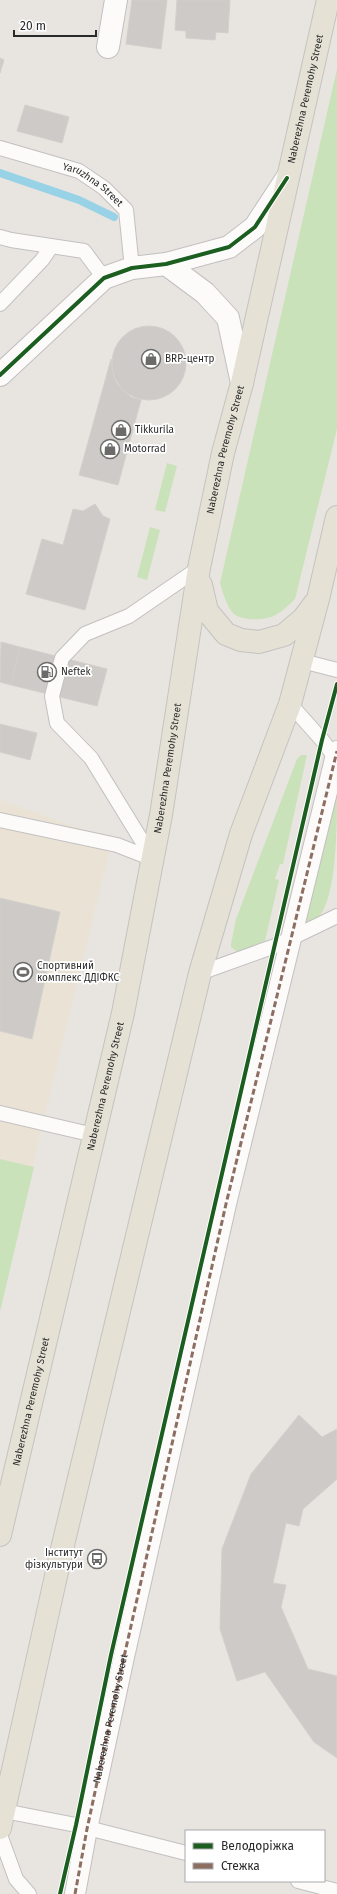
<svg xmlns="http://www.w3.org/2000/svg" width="337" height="1894" font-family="'Fira Sans',sans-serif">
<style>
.education{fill:#eae3d5}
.green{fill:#cae2ba}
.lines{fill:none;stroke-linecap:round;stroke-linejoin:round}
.stream{stroke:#97d2e6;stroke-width:8}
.building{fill:#cdcac7;stroke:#d3d0cc}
.service-casing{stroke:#c2c0c1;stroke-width:16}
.pedestrian-casing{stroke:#c2c0c1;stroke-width:22}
.minor-casing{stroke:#c2c0c1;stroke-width:24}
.primary-casing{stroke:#c4c3c1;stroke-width:24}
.service{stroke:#fcfbfa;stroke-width:14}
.pedestrian{stroke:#fcfbfa;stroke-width:20}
.minor{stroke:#fcfbfa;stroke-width:22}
.primary{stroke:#e5e1d5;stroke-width:22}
.quiet{stroke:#8d6e63;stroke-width:3;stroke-dasharray:6 3;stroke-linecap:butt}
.cycleway-casing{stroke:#fff;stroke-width:6}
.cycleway{stroke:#1b5e20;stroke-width:4}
.labels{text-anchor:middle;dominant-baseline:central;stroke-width:3.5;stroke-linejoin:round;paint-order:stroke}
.street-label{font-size:10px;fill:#2a2a2a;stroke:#fff}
.poi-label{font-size:10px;fill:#2a2a2a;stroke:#fff;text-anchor:start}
</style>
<rect width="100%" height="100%" fill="#e8e4e0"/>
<path class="education" d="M0 800 112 840 0 1301Z"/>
<path class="green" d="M337 69V429L295 599C280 614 271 621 249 619 242 618 237 617 232 612 226 604 223 593 220 583Z
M167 463 177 466 165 512 155 510Z
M150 527 160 530 147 580 137 577Z
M301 755H307L283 864H280L275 879 279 880 265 941 243 951H236L231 947V944L236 919 297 759Z
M333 789 337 795C337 825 337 895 319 917 315 920 307 922 302 924Z
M0 1159 34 1167 0 1312Z"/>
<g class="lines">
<path class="stream" d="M0 173 79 200 114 217"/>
</g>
<path class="building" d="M132 0H167L161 49 126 44Z
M177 0H230L228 33 216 32 215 40 186 38V31L175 30Z
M0 58 4 60 0 73Z
M25 105 69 117 62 143 17 131Z
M112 363a37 37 0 1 1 74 0a37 37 0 1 1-74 0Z
M111 359 113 374 117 384 131 397 141 400 118 485 79 475Z
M95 504 103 516 110 519 85 610 26 594 42 539 63 545 73 509 83 511Z
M1 642 20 647 11 685 0 682Z
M20 647 107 669 97 706 11 685Z
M0 724 37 733 30 760 0 752Z
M0 898 60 912 32 1039 0 1031Z
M299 1415 322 1437 337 1429V1479L303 1509 299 1526 286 1523 273 1583 286 1585 281 1607 308 1669 337 1676V1758L314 1742 265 1672 237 1681 220 1629 222 1549 251 1474Z"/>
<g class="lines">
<g class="service-casing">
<g id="service">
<path id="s1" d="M0 148 79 171 104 188 126 210 132 268"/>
<path d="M0 237 11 240 84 251 104 278"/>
<path d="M0 304 42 260 51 247"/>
<path d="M302 661 337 670"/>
<path d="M290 704 322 740 337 760"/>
<path d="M0 820 117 845 153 859"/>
<path d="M153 859 91 758 57 723 52 696 62 658 85 634 129 616 199 568"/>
<path d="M200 973 275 946 337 916"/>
<path d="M0 1113 94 1135"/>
<path d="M4 1811 76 1825 186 1853"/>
<path d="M0 1835 16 1879 29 1894"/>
<path d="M298 1881 337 1891"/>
</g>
</g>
<g class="pedestrian-casing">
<g id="pedestrian">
<path id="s2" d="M75 1894 87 1829 124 1657 226 1204 337 751"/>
</g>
</g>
<g class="minor-casing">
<path id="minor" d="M108 47 116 0
M166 264 205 293 228 318 242 383
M0 375 104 278 132 268 166 264 229 247 255 227 287 178"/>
</g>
<g class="primary-casing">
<g id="primary">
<path d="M201 585 207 611 226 634 241 640 259 642 284 635 303 619 315 603"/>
<path id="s3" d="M0 1535 123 1013 161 815 199 568 223 453 242 383 328 0"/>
<path d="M0 1828 62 1549 200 973 241 834 290 704 318 599 337 517"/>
</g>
</g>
<use href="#service" class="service"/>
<use href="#pedestrian" class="pedestrian"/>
<use href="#minor" class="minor"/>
<use href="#primary" class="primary"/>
<path class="quiet" d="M75 1894 87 1829 124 1657 226 1204 337 751"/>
<g class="cycleway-casing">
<path id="cycleway" d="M0 375 104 278 132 268 166 264 229 247 255 227 287 178
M60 1894 76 1825 111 1655 322 740 337 684"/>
</g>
<use href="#cycleway" class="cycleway"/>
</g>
<defs>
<g id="shop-ring" transform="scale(1)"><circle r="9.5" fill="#fff" stroke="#6c6b6a" stroke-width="1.5"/><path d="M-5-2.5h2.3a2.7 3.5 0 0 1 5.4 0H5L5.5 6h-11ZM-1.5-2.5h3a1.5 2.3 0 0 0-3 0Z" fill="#6c6b6a"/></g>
<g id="fuel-ring" transform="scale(1)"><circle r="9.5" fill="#fff" stroke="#6c6b6a" stroke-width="1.5"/><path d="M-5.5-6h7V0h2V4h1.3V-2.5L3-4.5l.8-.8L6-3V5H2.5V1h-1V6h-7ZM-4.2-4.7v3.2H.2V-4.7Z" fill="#6c6b6a"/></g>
<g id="stadium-ring" transform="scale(1)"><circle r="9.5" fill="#fff" stroke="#6c6b6a" stroke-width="1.5"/><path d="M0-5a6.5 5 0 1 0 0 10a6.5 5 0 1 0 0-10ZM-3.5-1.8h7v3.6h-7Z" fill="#6c6b6a"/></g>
<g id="bus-ring" transform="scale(1)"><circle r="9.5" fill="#fff" stroke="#6c6b6a" stroke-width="1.5"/><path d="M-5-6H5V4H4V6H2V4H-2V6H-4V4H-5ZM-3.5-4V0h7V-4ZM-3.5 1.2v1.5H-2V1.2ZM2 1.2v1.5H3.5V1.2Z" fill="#6c6b6a"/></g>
</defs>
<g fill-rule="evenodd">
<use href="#shop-ring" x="151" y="359"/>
<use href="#shop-ring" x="121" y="430"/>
<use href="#shop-ring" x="110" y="449"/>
<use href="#fuel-ring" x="47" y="672"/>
<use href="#stadium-ring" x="23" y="972"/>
<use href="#bus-ring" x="97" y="1559"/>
</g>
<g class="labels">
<g class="street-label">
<text stroke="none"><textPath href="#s3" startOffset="1469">Naberezhna Peremohy Street</textPath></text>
<text stroke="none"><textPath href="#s1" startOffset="101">Yaruzhna Street</textPath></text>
<text stroke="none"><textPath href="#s3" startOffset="1109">Naberezhna Peremohy Street</textPath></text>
<text stroke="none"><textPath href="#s3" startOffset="785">Naberezhna Peremohy Street</textPath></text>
<text stroke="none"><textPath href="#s3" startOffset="461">Naberezhna Peremohy Street</textPath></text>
<text stroke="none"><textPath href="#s3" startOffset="137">Naberezhna Peremohy Street</textPath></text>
<text stroke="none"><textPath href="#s2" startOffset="179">Naberezhna Peremohy Street</textPath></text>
</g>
<g class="poi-label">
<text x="165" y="359">BRP-центр</text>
<text x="135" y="430">Tikkurila</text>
<text x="124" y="449">Motorrad</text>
<text x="61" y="672">Neftek</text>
<text x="37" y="966">Спортивний<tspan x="37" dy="12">комплекс ДДІФКС</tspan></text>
<text x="83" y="1553" text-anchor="end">Інститут<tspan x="83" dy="12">фізкультури</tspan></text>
</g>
</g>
<rect x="185" y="1830" width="140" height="52" fill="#ffffff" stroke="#aaaaaa"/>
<rect x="193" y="1843" width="20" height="6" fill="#1b5e20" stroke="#aaaaaa"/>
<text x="221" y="1850" font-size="12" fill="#2a2a2a">Велодоріжка</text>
<rect x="193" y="1863" width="20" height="6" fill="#8d6e63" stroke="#aaaaaa"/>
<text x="221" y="1870" font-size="12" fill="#2a2a2a">Стежка</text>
<path d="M14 30v6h82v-6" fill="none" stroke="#2a2a2a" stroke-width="2"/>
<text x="20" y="30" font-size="12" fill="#2a2a2a" stroke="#ffffff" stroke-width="3" paint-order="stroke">20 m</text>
</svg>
